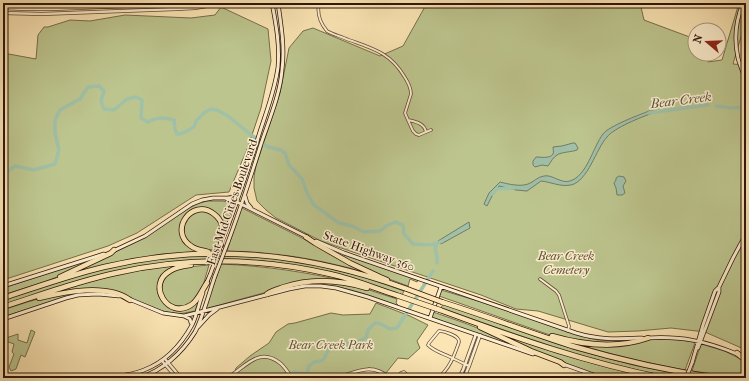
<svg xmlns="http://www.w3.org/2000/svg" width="749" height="381" font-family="'IM FELL French Canon',serif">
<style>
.green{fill:#bdc58e;stroke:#766d4c}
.water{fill:#a0c0a7;stroke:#727c68}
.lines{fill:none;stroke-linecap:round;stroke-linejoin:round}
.river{stroke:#a0c0a7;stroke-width:3.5}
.minor-casing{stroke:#614934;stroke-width:3.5}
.tertiary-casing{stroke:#614934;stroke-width:4}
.secondary-casing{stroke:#2e150a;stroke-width:4.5}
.motorway-casing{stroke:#2e150a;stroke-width:6}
.minor{stroke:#fceece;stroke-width:2}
.tertiary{stroke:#fceece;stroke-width:2.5}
.secondary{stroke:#fceece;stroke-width:3}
.motorway{stroke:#fbe5b4;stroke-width:4.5}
.secondary-bridge-casing{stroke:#2e150a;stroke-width:4.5;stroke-linecap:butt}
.motorway-bridge-casing{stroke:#2e150a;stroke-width:6;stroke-linecap:butt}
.secondary-bridge{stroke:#fceece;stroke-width:3}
.motorway-bridge{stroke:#fbe5b4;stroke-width:4.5}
.labels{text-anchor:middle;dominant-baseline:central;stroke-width:3;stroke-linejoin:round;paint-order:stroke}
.street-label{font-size:12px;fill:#2e150a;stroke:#fceece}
.park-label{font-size:12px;font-style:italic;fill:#605338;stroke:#fceece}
.water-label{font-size:13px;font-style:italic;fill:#565141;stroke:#fceece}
</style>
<rect width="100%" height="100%" fill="#fbe5b4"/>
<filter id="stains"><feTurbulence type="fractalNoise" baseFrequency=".005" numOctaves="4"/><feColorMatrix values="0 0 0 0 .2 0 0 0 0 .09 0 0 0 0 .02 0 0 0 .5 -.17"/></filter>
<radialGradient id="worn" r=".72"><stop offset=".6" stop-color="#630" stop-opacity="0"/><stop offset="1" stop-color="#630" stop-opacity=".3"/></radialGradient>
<path class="green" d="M427 3H640L644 20 695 39V54H709L708 62 722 60 739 3H746V20L733 64 746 65V350L705 332 671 328 638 331 608 332 538 311 516 309 481 295 341 248 321 241 276 218 266 210 257 201 254 188V177L256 166 280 93 289 48 303 31 313 28 380 56 403 46Z
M221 7 268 29 271 61 261 108 248 147 229 192 196 195 137 233 108 246 3 280V53L36 59 38 35 44 27H48L70 20 90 21 125 15 191 18 215 15Z
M207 201H223L234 204 224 231 223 228 210 210 189 213 181 233 197 250V252L161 255 127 260 65 276C92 263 119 251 146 236 166 225 183 207 207 201Z
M241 208H242L322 248 367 273C320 259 276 252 227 251Z
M196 211H207C211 214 215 216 217 220 225 228 219 242 216 250L203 249 191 245 184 235C185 220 184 219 196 211Z
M332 249 418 280 417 282 410 279 408 286 389 279 354 264 331 251Z
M201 255H214L212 260 151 265 3 305V300L94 271 155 259Z
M225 255 253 256 308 263 364 277 404 291 402 295 362 281 328 272 264 261 223 259Z
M95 258 62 275 44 282 3 295V288Z
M221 264C266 266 306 272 349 282L318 280 267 292 205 309Z
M184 265 169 270 157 289C158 298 166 311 177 310 181 310 195 303 199 300L195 311 179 314 165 312 128 297 113 292 52 293C75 286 97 279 120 274 141 269 163 267 184 265Z
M209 265 204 282 196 299 186 306H172L161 293 163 280 174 270 187 267Z
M334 283 363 288 397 299 396 303 398 305V306C374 297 349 287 323 285 312 284 301 286 290 287L305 284Z
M441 290 478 301 581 336 598 340 623 341 599 344 557 337 547 334 439 296Z
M104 292 62 298 3 317V310C24 303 45 296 66 293 79 291 92 292 104 292Z
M376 303 410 316 428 325 417 341 420 348 408 359 398 358 386 373 379 370 369 368 332 378H233L236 368 250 356 269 343 276 332 288 324 295 323 331 313 343 315 370 314Z
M443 304 554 343 580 351 633 365 684 375 683 378C663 378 642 371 622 366 561 351 501 329 441 308Z
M433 312C465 323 497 334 527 351L433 318 432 316Z
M31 330 35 332 25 357 21 355 16 369 11 371 9 367 14 354 12 352 14 344 3 340V339L18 334V340L27 343Z
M507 336 556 353 610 368 650 378H607L541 354 506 337Z
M657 339H674L695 342V343L685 370C647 363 610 354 573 343V342L594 345Z
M701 344 725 351 746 362V378L692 371Z"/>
<path class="water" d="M649 111H654L653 113C641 117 614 128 607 137 596 149 588 181 571 185 560 187 551 182 541 181L527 191 516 190 499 186 492 196 487 206 484 204 489 193 500 182C508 184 520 187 528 184 534 182 537 177 544 176 552 174 561 184 570 181 587 176 593 147 603 134 609 126 639 115 649 111Z
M573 143H575L578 148 577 150C572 152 561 152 557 155 553 157 551 162 548 166L542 165 535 167 533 165V161L536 157C540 157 550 159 553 154 554 152 553 149 553 147L562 146Z
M619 176 624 177 626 181 623 186 625 193 622 195H617L616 188 614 183 616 180V178Z
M469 222 470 228 441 244 438 241Z"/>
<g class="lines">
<path class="river" d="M716 106 733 108 746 107
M649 113 708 105
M3 175 15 166 34 170 55 164 59 150 55 133V120L60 110 80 99 88 87 99 86 104 91 101 101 104 109 114 110 127 99 136 97 142 100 141 118 148 122C158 117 163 117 174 120L175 129 177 134C183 135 188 130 194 127L196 121 205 112 211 109 217 110 228 116 250 134 268 147 281 150 285 153 289 165 302 179 307 193 314 205 339 223 352 226 364 232 380 231 386 226 395 222 403 225 404 234 413 244C423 245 433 246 442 241
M492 194 497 189 514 188
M437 263V257L435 248 437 244
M286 378 294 372 304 374 307 373 309 366 314 362C331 361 321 353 332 348 343 343 355 344 366 338L368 330 375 323 381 324 390 329 397 328 433 271"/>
<g class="minor-casing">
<path id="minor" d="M319 3C317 13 320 23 327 31 332 34 339 36 344 38 370 48 389 51 404 76 408 82 411 87 411 94L405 113 408 120
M408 120C416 122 424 123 426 132L419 135 416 134 413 131Z
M426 132 431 130
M540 279 556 291 559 295 569 326 568 331
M396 378 401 373 404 372 410 378
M438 378C450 368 454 356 459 342 459 341 459 340 458 339 456 335 443 331 439 331L429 343 428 345C435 352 445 354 454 359 459 361 464 364 469 366"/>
</g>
<g class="tertiary-casing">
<path id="tertiary" d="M3 8 26 9H52L176 4 190 3
M3 13 42 14 176 9 195 8 224 3
M165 359 181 378
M162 361 177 378
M227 378C245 368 258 346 280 363 285 367 288 373 292 378
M337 378C356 372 372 362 389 378
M459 378 463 370 476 334
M464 378 469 366 480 335"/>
</g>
<g class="secondary-casing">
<path id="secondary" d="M743 3C736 20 734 40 738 58 740 66 744 74 746 81
M245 196 247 203 251 208
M227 198C232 198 236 197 239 192
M223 239C236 206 247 172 258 138 265 115 275 91 278 67 280 45 276 24 272 3
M316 241 344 253 576 333C599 340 617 339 642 338
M228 242C240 210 251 176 261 144 269 120 280 95 282 70 285 47 281 25 278 3
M113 251 145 236 192 204 202 200 213 198H225L237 202 307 237
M206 284 210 275
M3 286 104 254
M129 299 163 313 184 316 220 307 289 289 305 286H321L336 288 368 297 533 354
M184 316 190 319 191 323
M430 318 441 287
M3 319 66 298 78 295 98 294 119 296
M198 327 209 315 217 309
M647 338C681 336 706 341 737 354
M696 349 698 348 719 292V288
M692 363 703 325 715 291 719 287 733 258 746 234
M563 364 602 378
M114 378C124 375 134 374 144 370 165 362 181 345 192 325 197 315 199 303 203 293
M139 378C162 371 182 353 195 332 203 317 209 293 215 276"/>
</g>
<g class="motorway-casing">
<path id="motorway" d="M306 237 315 243 350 263 380 277 387 280
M208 252C202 250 196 250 191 246 168 231 192 197 214 214 218 217 221 221 222 226 223 232 221 239 221 245
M191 265C184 266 176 267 170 271 146 284 168 320 191 305 198 301 202 290 207 283
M60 277 111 253 114 250
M267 294C272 290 278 289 284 287 311 278 340 280 367 288
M3 298C37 287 70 275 104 267 209 242 307 253 407 289
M39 298C65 292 107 283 130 300
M442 302C486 316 528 332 572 346 620 360 669 371 718 378
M3 307C40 295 78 281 116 273 186 257 260 258 330 274 354 279 376 289 399 296
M440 310C513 337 587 363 664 378
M480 327 531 351 560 362 564 365
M552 336C583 345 617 349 648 338
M737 353 746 361"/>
</g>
<use href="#minor" class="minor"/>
<use href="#tertiary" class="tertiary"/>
<use href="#secondary" class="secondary"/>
<use href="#motorway" class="motorway"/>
<g class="secondary-bridge-casing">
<path id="secondary-bridge" d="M210 275 221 245
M215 276 228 242
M686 378 692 363"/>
</g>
<g class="motorway-bridge-casing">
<path id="motorway-bridge" d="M407 289 442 302
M399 296 440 310"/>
</g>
<use href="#secondary-bridge" class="secondary-bridge"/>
<use href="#motorway-bridge" class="motorway-bridge"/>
</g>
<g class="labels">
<g class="street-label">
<text transform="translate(232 202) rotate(-71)">East Mid Cities Boulevard</text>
<text transform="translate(369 251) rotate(20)">State Highway 360</text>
</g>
<g class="park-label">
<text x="566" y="256">Bear Creek<tspan x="566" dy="14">Cemetery</tspan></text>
<text x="331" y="345">Bear Creek Park</text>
</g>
<g class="water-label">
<text transform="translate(681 100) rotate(-7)">Bear Creek</text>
</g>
</g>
<rect width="749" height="381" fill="none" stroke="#fbe5b4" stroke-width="16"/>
<rect x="4" y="4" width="741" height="373" fill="none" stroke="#2e150a" stroke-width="2"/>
<rect x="8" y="8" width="733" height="365" fill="none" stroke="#2e150a"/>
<g transform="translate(707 42) rotate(289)"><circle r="19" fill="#fceece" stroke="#aa9780"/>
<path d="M0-3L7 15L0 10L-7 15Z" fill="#8f2418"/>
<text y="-6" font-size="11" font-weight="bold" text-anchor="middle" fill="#2e150a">N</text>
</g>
<rect width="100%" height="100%" filter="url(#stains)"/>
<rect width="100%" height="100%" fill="url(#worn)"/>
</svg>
